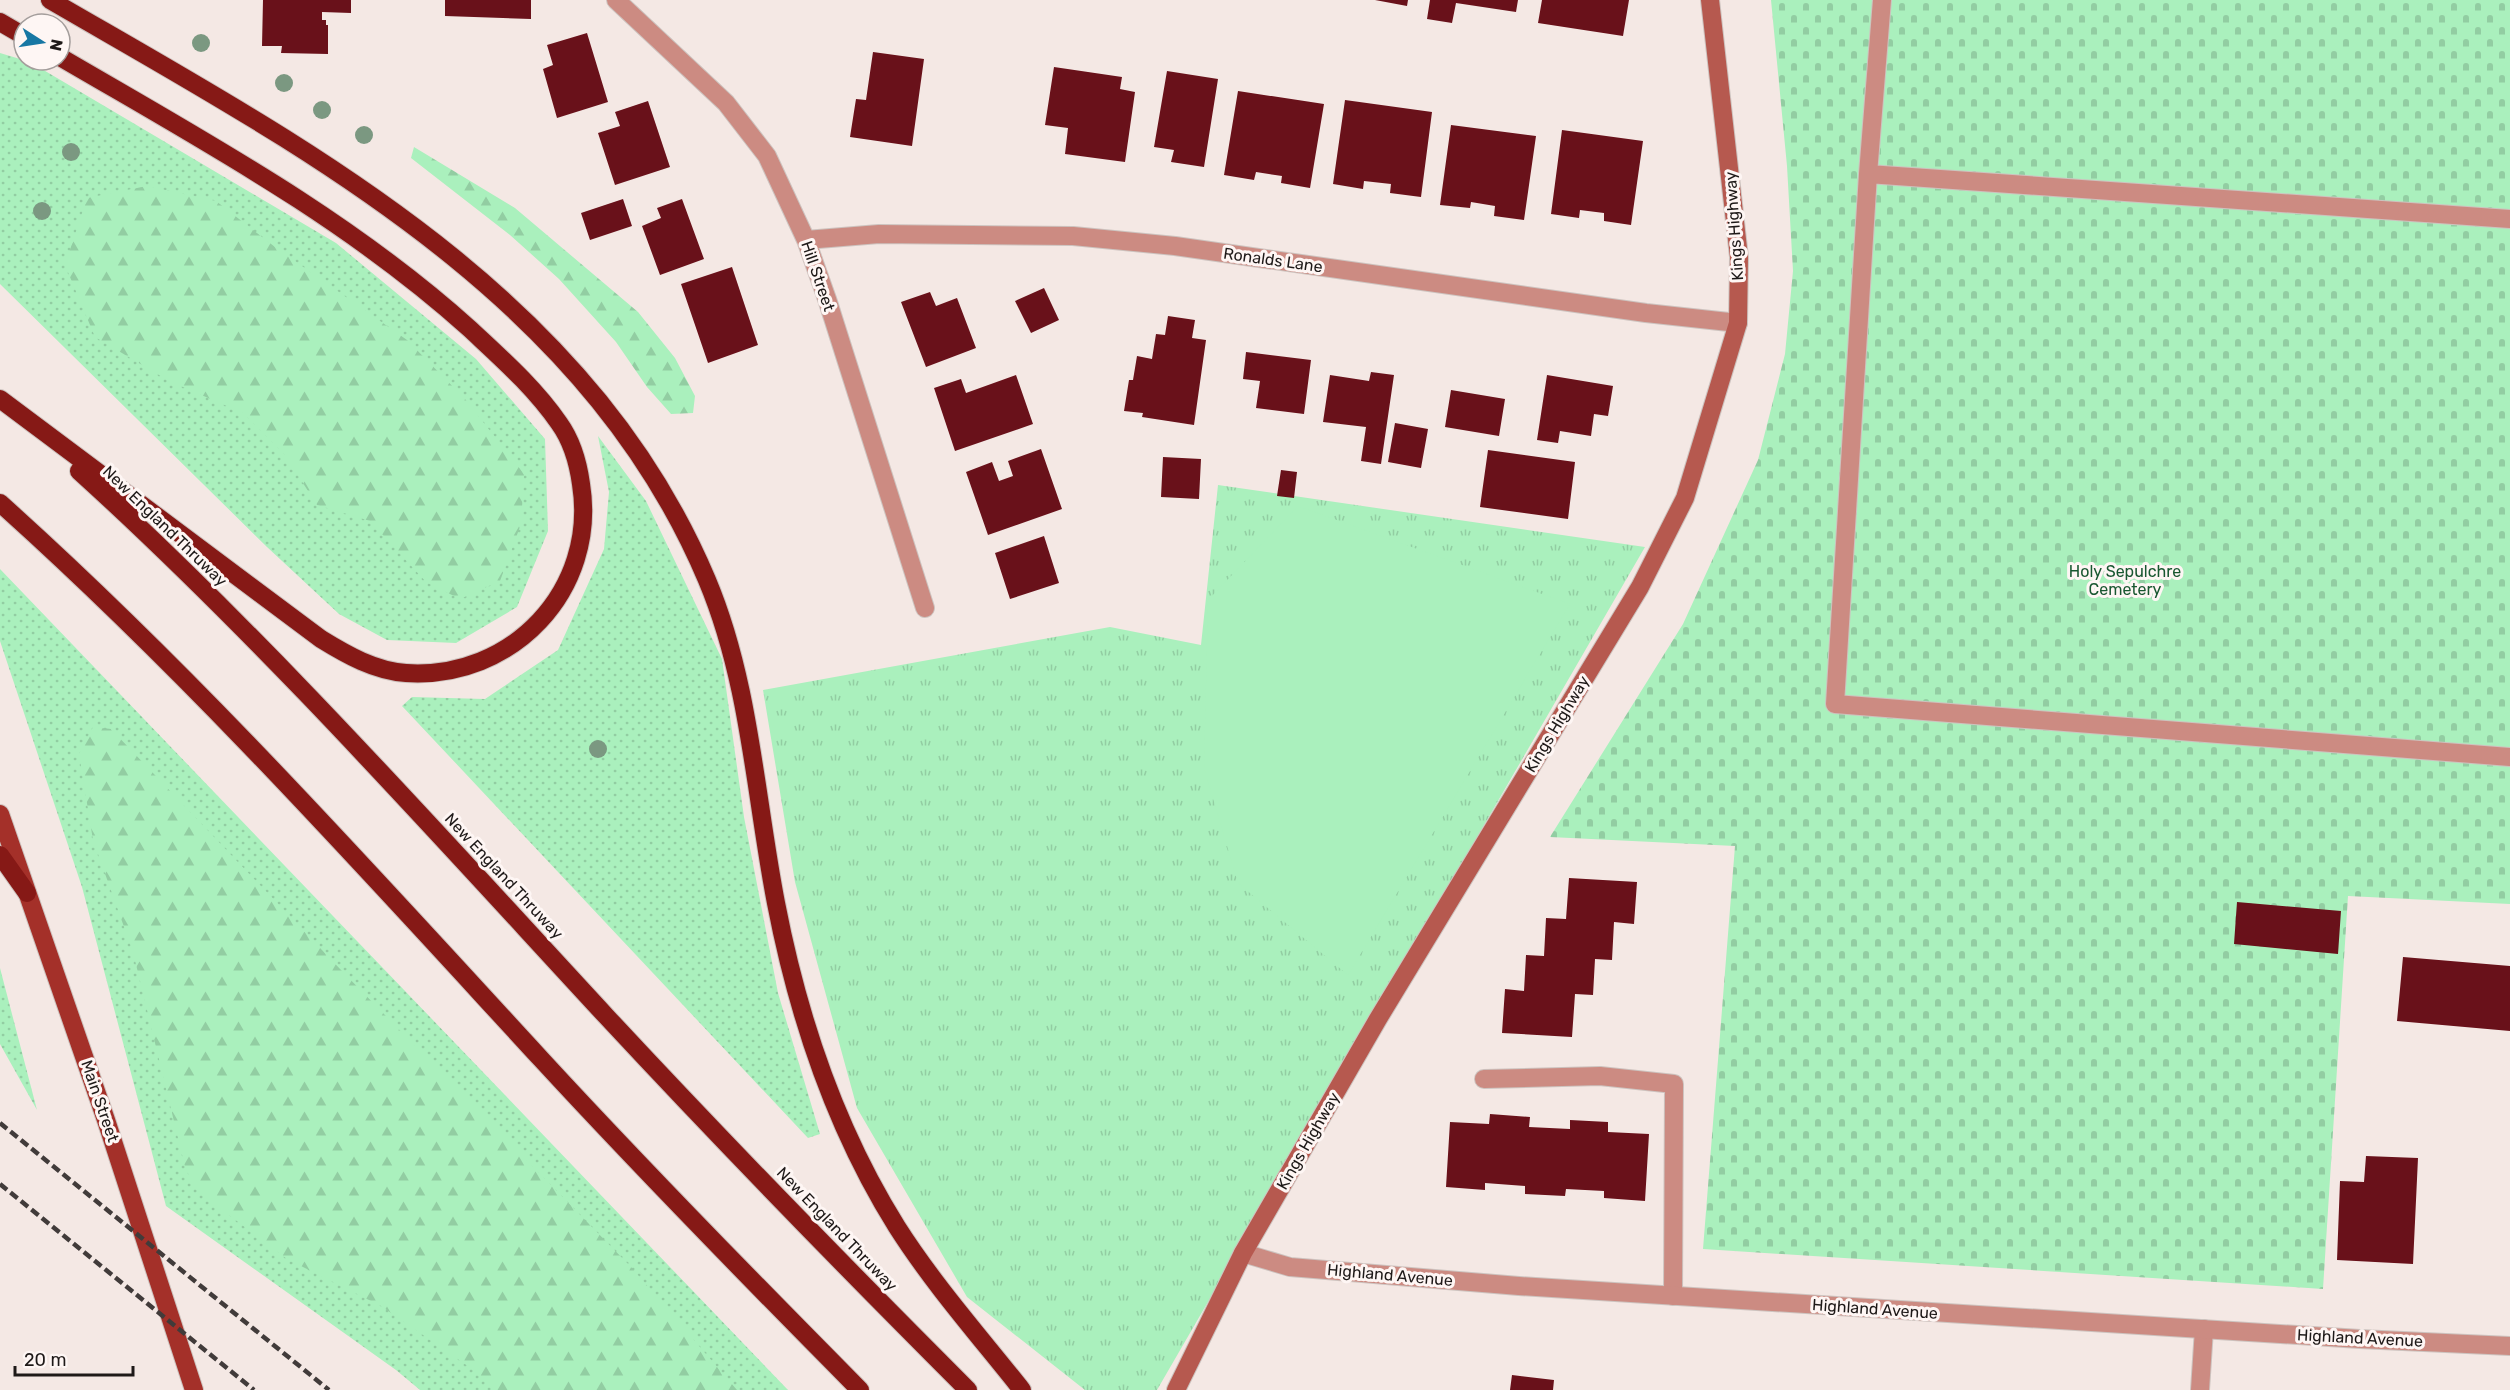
<svg xmlns="http://www.w3.org/2000/svg" width="2510" height="1390" font-family="Rubik,sans-serif">
<style>
.grass{fill:url(#grass-dots)}
.forest{fill:url(#forest-firs)}
.cemetery{fill:url(#cemetery-stones)}
.park{fill:url(#park-tufts)}
.pitch{fill:#aaf0bd}
.building{fill:#69111a}
.lines{fill:none;stroke-linecap:round;stroke-linejoin:round}
.lane-casing{stroke:#cdc3bf;stroke-width:20}
.street-casing{stroke:#cdc3bf;stroke-width:20}
.secondary-casing{stroke:#cdc3bf;stroke-width:20}
.primary-casing{stroke:#cdc3bf;stroke-width:20}
.highway-casing{stroke:#cdc3bf;stroke-width:20}
.lane{stroke:#cc8b82;stroke-width:18}
.street{stroke:#cc8b82;stroke-width:18}
.secondary{stroke:#b6594f;stroke-width:18}
.primary{stroke:#a43029;stroke-width:18}
.highway{stroke:#861916;stroke-width:18}
.rail{stroke:#413b3a;stroke-width:4.5;stroke-dasharray:9 4.5;stroke-linecap:butt}
.tree{fill:#7b9881}
.labels{text-anchor:middle;dominant-baseline:central;stroke-width:6;stroke-linejoin:round;paint-order:stroke}
.street-label{font-size:16px;fill:#1e1918;stroke:#fef6f4}
.park-label{font-size:16px;fill:#185730;stroke:#fef6f4}
</style>
<defs>
<pattern id="grass-dots" width="8" height="8" patternUnits="userSpaceOnUse" patternTransform="scale(1.5)"><rect width="8" height="8" fill="#aaf0bd"/><path d="M2 2h.1M6 6h.1" fill="none" stroke="#92cda2" stroke-width="1.8" stroke-linecap="round"/></pattern>
<pattern id="forest-firs" width="22" height="20" patternUnits="userSpaceOnUse" patternTransform="scale(1.5)"><rect width="22" height="20" fill="#aaf0bd"/><path d="M5 1l3.5 6h-7zM16 11l3.5 6h-7z" fill="#92cda2"/></pattern>
<pattern id="cemetery-stones" width="16" height="16" patternUnits="userSpaceOnUse" patternTransform="scale(1.5)"><rect width="16" height="16" fill="#aaf0bd"/><path d="M2 7V4a2 2 0 0 1 4 0v3zM10 15v-3a2 2 0 0 1 4 0v3z" fill="#92cda2"/></pattern>
<pattern id="park-tufts" width="24" height="20" patternUnits="userSpaceOnUse" patternTransform="scale(1.5)"><rect width="24" height="20" fill="#aaf0bd"/><path d="M3 7l-1-3M5 7V3M7 7l1-3M15 17l-1-3M17 17v-4M19 17l1-3" fill="none" stroke="#92cda2"/></pattern>
</defs>
<rect width="100%" height="100%" fill="#f4e8e4"/>
<path class="grass" d="M0 53 30 62 336 243 476 359 545 439 548 531 517 607 456 643 387 640 339 614 267 547 0 284Z
M598 436 646 501 722 659 744 817 778 993 820 1134 808 1138 402 706 412 697 485 699 558 650 604 549 609 492Z
M0 569 788 1390H420L396 1370 166 1206 82 887 0 641Z
M0 968 37 1110 0 1044Z"/>
<path class="forest" d="M414 147 515 208 638 312 675 358 695 396 693 413 671 414 647 387 616 342 559 279 510 235 411 158Z
M147 186 216 201 275 247 407 340 465 399 524 474 521 524 500 581 460 599 426 582 370 521 317 505 285 455 243 413 169 381 95 337 65 265 87 198Z
M93 727 111 729 341 970 631 1267 737 1390H493L475 1371 381 1306 287 1259 209 1200 186 1171 133 952 93 840 79 754Z"/>
<path class="cemetery" d="M1771 0H2510V904L2348 896 2323 1289 1703 1249 1735 846 1550 837 1683 624 1758 460 1785 354 1793 271 1787 166Z"/>
<path class="park" d="M1218 485 1645 547 1157 1390H1085L967 1297 857 1108 795 882 763 690 1110 627 1201 645Z"/>
<path class="pitch" d="M1298 506 1570 604 1348 975 1238 883 1204 768 1208 600Z"/>
<path class="building" d="M263 0H351V13L322 12V20H326V25H328V54L281 53 282 46H262Z
M445 0H531V19L445 16Z
M1375 0H1408L1407 6Z
M1430 0H1518L1516 12 1456 3 1452 23 1427 19Z
M1542 0H1629L1623 36 1538 23Z
M587 33 608 102 557 118 543 69 553 65 547 45Z
M873 52 924 59 912 146 850 137 856 99 866 100Z
M1054 67 1122 77 1120 89 1135 92 1125 162 1065 154 1068 128 1045 125Z
M1167 71 1218 79 1204 167 1171 162 1174 150 1154 147Z
M1238 91 1324 104 1310 188 1281 183 1282 176 1256 172 1254 180 1224 175Z
M1345 100 1432 112 1421 197 1390 193 1391 184 1364 181 1363 189 1333 184Z
M648 101 670 167 615 185 598 133 620 126 615 112Z
M1451 125 1536 136 1524 220 1494 216 1495 206 1471 202 1470 208 1440 205Z
M1562 130 1643 141 1631 225 1604 221V213L1580 210 1579 218 1551 214Z
M623 199 632 226 590 240 581 213Z
M682 199 704 259 660 275 642 226 661 218 657 208Z
M732 267 758 345 708 363 681 284Z
M1044 288 1059 320 1031 333 1015 301Z
M930 292 936 306 957 298 976 348 926 367 901 302Z
M1168 316 1195 320 1192 338 1206 340 1194 425 1142 417 1143 413 1124 411 1129 380H1133L1137 356 1152 359 1156 334 1165 335Z
M1246 352 1311 360 1304 414 1256 408 1260 381 1243 379Z
M1371 372 1394 375 1381 464 1361 461 1366 427 1323 422 1330 375 1369 381Z
M1016 375 1033 424 955 451 934 388 961 379 966 393Z
M1547 375 1613 386 1608 416 1594 414 1591 436 1560 431 1558 443 1537 440Z
M1451 390 1505 399 1499 436 1445 427Z
M1395 423 1428 429 1421 468 1388 462Z
M1041 449 1062 509 988 535 966 472 992 462 999 481 1013 476 1008 461Z
M1488 450 1575 462 1568 519 1480 507Z
M1163 457 1201 459 1199 499 1161 497Z
M1281 470 1297 472 1294 498 1277 496Z
M1044 536 1059 583 1010 599 995 553Z
M1569 878 1637 882 1634 924 1614 922 1612 960 1595 959 1593 995 1575 994 1572 1037 1502 1033 1505 989 1524 991 1526 955 1544 956 1546 918 1566 919Z
M2237 902 2341 911 2338 954 2234 944Z
M2403 957 2510 966V1031L2397 1021Z
M1490 1114 1530 1117 1529 1127 1570 1129V1120L1608 1122V1132L1649 1134 1645 1201 1604 1198V1191L1566 1189 1565 1196 1525 1194V1186L1485 1183V1190L1446 1187 1450 1122 1489 1124Z
M2366 1156 2418 1158 2413 1264 2337 1260 2340 1181 2364 1182Z
M1512 1375 1554 1380 1553 1390H1510Z"/>
<g class="lines">
<g class="lane-casing">
<path id="lane" d="M1882 0 1868 174 1835 704 2510 757
M1868 174 2510 219
M1484 1079 1600 1076 1674 1084 1673 1296
M2200 1390 2204 1329"/>
</g>
<g class="street-casing">
<path id="street" d="M616 0 726 103 767 156 806 240 827 299 925 608
M806 240 879 234 1073 236 1175 246 1646 313 1738 323
M1243 1253 1290 1267 1519 1286 2360 1339 2510 1346"/>
</g>
<g class="secondary-casing">
<path id="secondary" d="M1176 1390 1243 1253 1378 1019 1640 587 1685 498 1738 323 1739 257 1710 0"/>
</g>
<g class="primary-casing">
<path id="primary" d="M0 814 106 1120 194 1390"/>
</g>
<g class="highway-casing">
<path id="highway" d="M50 0C305 148 586 293 707 580 750 682 755 795 776 903 798 1017 835 1128 897 1227 934 1285 980 1337 1022 1390
M0 22 24 36
M0 399 321 639C347 655 375 671 406 673 512 680 598 590 581 484 578 462 572 441 559 423 534 387 502 359 470 329 347 218 202 140 60 57
M79 471C266 641 434 830 606 1016 724 1143 845 1267 968 1390
M0 503C193 676 366 869 541 1059 645 1172 752 1281 860 1390
M0 855 27 893"/>
</g>
<use href="#lane" class="lane"/>
<use href="#street" class="street"/>
<use href="#secondary" class="secondary"/>
<use href="#primary" class="primary"/>
<use href="#highway" class="highway"/>
<path class="rail" d="M0 1123 329 1390
M0 1184 254 1390"/>
</g>
<g class="tree">
<circle cx="201" cy="43" r="9"/>
<circle cx="284" cy="83" r="9"/>
<circle cx="322" cy="110" r="9"/>
<circle cx="364" cy="135" r="9"/>
<circle cx="71" cy="152" r="9"/>
<circle cx="42" cy="211" r="9"/>
<circle cx="598" cy="749" r="9"/>
</g>
<g class="labels">
<g class="street-label">
<text transform="translate(1734 226) rotate(-94)">Kings Highway</text>
<text transform="translate(1273 260) rotate(8)">Ronalds Lane</text>
<text transform="translate(818 276) rotate(71)">Hill Street</text>
<text transform="translate(165 526) rotate(44)">New England Thruway</text>
<text transform="translate(1557 724) rotate(-59)">Kings Highway</text>
<text transform="translate(504 876) rotate(47)">New England Thruway</text>
<text transform="translate(100 1101) rotate(71)">Main Street</text>
<text transform="translate(1308 1141) rotate(-60)">Kings Highway</text>
<text transform="translate(837 1229) rotate(46)">New England Thruway</text>
<text transform="translate(1390 1275) rotate(5)">Highland Avenue</text>
<text transform="translate(1875 1309) rotate(4)">Highland Avenue</text>
<text transform="translate(2360 1338) rotate(3)">Highland Avenue</text>
</g>
<g class="park-label">
<text x="2125" y="571">Holy Sepulchre<tspan x="2125" dy="18">Cemetery</tspan></text>
</g>
</g>
<g transform="translate(42 42) rotate(102)"><circle r="28" fill="#fef6f4" stroke="#a49e9c" stroke-width="1.5"/>
<path d="M0-4.5L10 22L0 15L-10 22Z" fill="#1777a4"/>
<text y="-9" font-size="16" font-weight="bold" text-anchor="middle" fill="#1e1918">N</text>
</g>
<path d="M15 1366v9h118v-9" fill="none" stroke="#1e1918" stroke-width="3"/>
<text x="24" y="1366" font-size="18" fill="#1e1918" stroke="#fef6f4" stroke-width="4.5" paint-order="stroke">20 m</text>
</svg>
